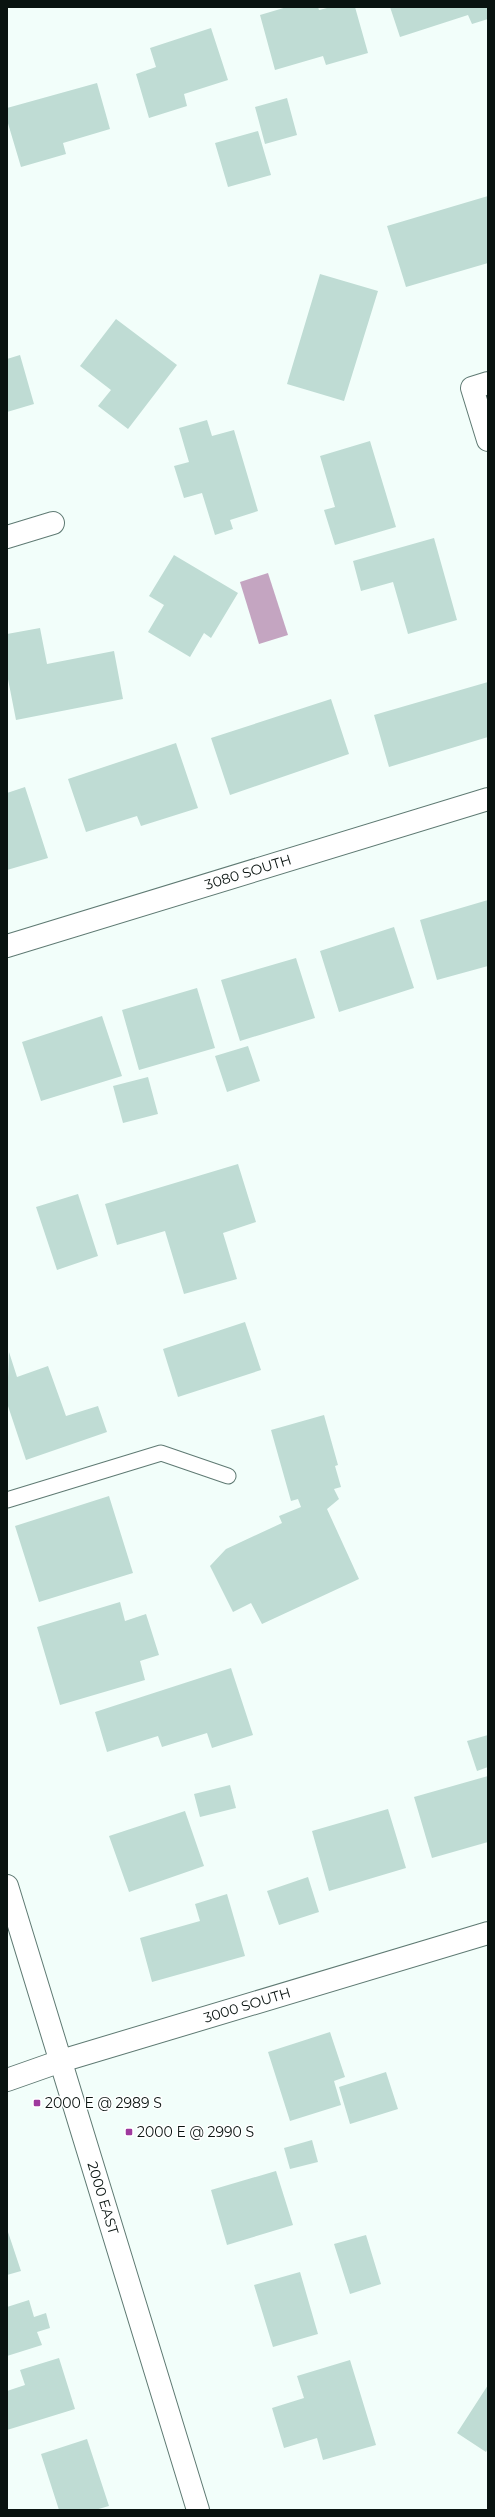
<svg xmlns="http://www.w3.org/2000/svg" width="495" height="2517" font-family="Montserrat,sans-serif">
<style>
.water{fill:#c4a5c1}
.building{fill:#bfdcd4}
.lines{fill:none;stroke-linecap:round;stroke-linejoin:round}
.service-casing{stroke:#5f7a73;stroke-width:17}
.minor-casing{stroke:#5f7a73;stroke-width:24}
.tertiary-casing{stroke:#5f7a73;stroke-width:24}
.service{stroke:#fff;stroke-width:15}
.minor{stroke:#fff;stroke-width:22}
.tertiary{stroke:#fff;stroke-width:22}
.poi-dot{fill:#9f3a9e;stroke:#fff;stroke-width:1.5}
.labels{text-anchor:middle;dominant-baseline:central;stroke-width:3;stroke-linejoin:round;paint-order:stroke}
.street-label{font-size:14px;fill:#091310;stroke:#fff}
.poi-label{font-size:14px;fill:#091310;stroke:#fff;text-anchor:start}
</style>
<rect width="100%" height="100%" fill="#f2fefa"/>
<path class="water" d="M268 573 288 635 259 644 240 582Z"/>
<path class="building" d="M287 7H318L319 10 331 7H355L368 53 326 65 323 56 275 70 260 15Z
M390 7H488V19L472 24 468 15 400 37Z
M211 28 228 80 184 94 187 106 149 118 136 74 156 67 150 48Z
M97 83 110 129 63 143 66 154 21 167 7 120V108Z
M287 98 297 135 265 144 255 107Z
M258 131 271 175 228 187 215 143Z
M488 196V263L406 287 387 226Z
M320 274 378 291 344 401 287 384Z
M116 319 177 365 128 429 98 406 111 390 80 366Z
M20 355 34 404 7 412V359Z
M207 420 212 436 234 430 258 511 230 520 233 529 215 535 202 493 184 498 174 466 189 462 179 428Z
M370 441 396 527 335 545 324 510 335 507 320 456Z
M434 538 457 620 408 634 393 582 361 591 353 561Z
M174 555 238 593 211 638 204 633 190 657 148 632 164 605 149 596Z
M40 628 47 664 114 651 123 699 16 720 7 674V634Z
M488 682V737L389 767 374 715Z
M331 699 349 754 230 795 211 738Z
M176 743 198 808 141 826 137 816 86 832 68 779Z
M25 787 48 858 7 870V793Z
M488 900V966L437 980 420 920Z
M394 927 414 988 339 1012 320 951Z
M296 958 315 1018 240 1041 221 980Z
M197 988 215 1048 139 1070 122 1010Z
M102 1016 122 1076 41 1101 22 1042Z
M248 1046 260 1081 227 1092 215 1056Z
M148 1077 158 1114 123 1123 113 1086Z
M238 1164 256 1222 223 1233 237 1279 184 1294 165 1231 117 1245 105 1204Z
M78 1194 98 1256 57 1270 36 1207Z
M245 1322 261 1370 178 1397 163 1349Z
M9 1352 17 1377 48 1366 66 1416 98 1406 107 1432 26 1460 7 1403Z
M324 1415 338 1465 335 1466 341 1487 334 1489 339 1499 327 1509 359 1579 262 1624 251 1603 233 1612 210 1566 226 1549 282 1523 279 1516 301 1507 298 1499 291 1501 271 1430Z
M109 1496 133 1573 39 1602 15 1526Z
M120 1602 125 1621 146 1614 159 1655 140 1661 145 1680 60 1705 37 1627Z
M231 1668 253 1735 212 1748 207 1733 162 1747 158 1736 107 1752 95 1712Z
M488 1735V1767L477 1771 467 1741Z
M488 1776V1842L432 1858 414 1797Z
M230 1785 236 1808 200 1817 194 1794Z
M388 1809 406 1868 329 1891 312 1831Z
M185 1811 204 1866 129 1892 109 1836Z
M308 1877 319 1912 279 1925 267 1891Z
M227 1894 245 1956 152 1982 140 1938 200 1921 195 1904Z
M330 2032 345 2077 334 2081 341 2105 290 2121 268 2052Z
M386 2072 398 2109 350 2124 339 2087Z
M312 2140 318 2162 290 2169 284 2148Z
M276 2171 293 2225 227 2245 211 2190Z
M7 2229 21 2271 7 2275Z
M366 2235 381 2284 350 2294 334 2244Z
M300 2272 318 2334 273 2347 254 2285Z
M29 2300 34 2317 46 2313 50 2328 37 2332 42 2345 7 2356V2307Z
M59 2358 75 2409 7 2430V2391L25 2385 20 2370Z
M350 2360 376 2445 323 2460 317 2438 284 2448 272 2408 304 2398 297 2376Z
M488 2385V2448L486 2452 457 2433Z
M87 2439 109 2506 95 2510H59L41 2454Z"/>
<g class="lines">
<g class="service-casing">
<path id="service" d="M7 1500 161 1453 228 1476"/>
</g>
<g class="minor-casing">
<path id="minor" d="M488 383 472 388 488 440
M7 537 53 523
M7 946 488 799
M7 2080 61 2061 488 1933"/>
</g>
<g class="tertiary-casing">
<path id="tertiary" d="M7 1886 198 2510"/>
</g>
<use href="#service" class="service"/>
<use href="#minor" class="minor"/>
<use href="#tertiary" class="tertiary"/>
</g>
<g class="poi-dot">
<rect x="33" y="2099" width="8" height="8" rx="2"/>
<rect x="125" y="2128" width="8" height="8" rx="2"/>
</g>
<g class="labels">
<g class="street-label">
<text transform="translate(248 872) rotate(-17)">3080 SOUTH</text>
<text transform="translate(247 2005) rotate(-17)">3000 SOUTH</text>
<text transform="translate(103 2198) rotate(73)">2000 EAST</text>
</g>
<g class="poi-label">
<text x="45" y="2103">2000 E @ 2989 S</text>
<text x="137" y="2132">2000 E @ 2990 S</text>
</g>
</g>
<rect width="495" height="2517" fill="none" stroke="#091310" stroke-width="16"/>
</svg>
